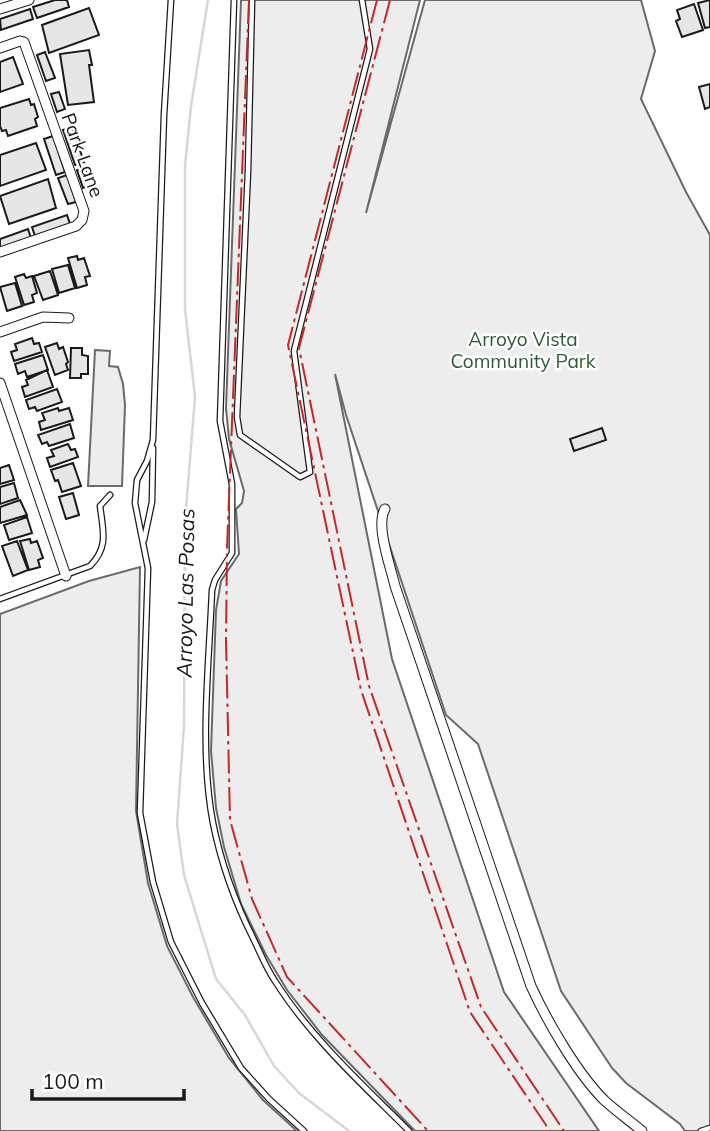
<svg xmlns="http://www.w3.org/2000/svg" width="710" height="1131" font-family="Mulish,sans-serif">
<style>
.built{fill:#ededed;stroke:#6a6a6a;stroke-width:2}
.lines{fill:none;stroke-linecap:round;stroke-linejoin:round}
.stream{stroke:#d7d7d7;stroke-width:2.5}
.building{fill:#e6e6e6;stroke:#1a1a1a;stroke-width:2}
.lane-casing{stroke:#1a1a1a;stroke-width:7}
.street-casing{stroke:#1a1a1a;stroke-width:11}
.lane{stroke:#fff;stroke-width:4.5}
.street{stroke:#fff;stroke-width:9}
.power{stroke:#c62828;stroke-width:2;stroke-dasharray:24 5 3.5 5;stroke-linecap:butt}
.labels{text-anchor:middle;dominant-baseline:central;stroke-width:5;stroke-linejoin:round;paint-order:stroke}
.street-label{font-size:19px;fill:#1a1a1a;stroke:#fff}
.park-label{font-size:19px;fill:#2b5a34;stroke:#fff}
.water-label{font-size:21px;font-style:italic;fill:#1a1a1a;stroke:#fff}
</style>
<rect width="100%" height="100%" fill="#fff"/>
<path class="built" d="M241 0H420L366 213 425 0H641L655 51 641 99 686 192 710 235V1131H685L680 1124 626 1083 612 1068 561 991 478 744 446 715 346 415 335 374 392 659 504 992 599 1131H415L322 1035 287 990 266 955 241 904 224 847 216 808 211 751 216 610 221 581 239 554 236 509 242 503 244 491 229 439 226 408Z
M95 350 110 351 109 366 118 367 123 384 125 405 122 486H88Z
M140 567 136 811 148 883 167 946 193 997 229 1058 263 1100 297 1131H0V614L89 581Z"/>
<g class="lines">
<path class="stream" d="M208 0 191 106 185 166V309L195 397 185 522 184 726 177 824 184 875 216 979 245 1015 274 1066 299 1093 349 1131"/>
</g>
<path class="building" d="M55 0H67L69 7 37 18 33 7Z
M710 0V27L705 28 698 3Z
M694 4 703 30 682 37 676 21 680 19 677 10Z
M89 8 99 35 49 53 42 25Z
M30 9 33 19 1 30 0 19Z
M89 50 92 65H89L94 102 68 105 60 54Z
M45 52 55 78 46 81 37 55Z
M13 57 23 84 0 92V62Z
M710 84V107L705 109 699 87Z
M59 92 65 109 57 112 51 94Z
M29 99 31 105 34 104 38 117 35 119 37 126 8 136 6 130 2 131 0 126V108Z
M72 127 84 162 75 165 63 130Z
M53 136 65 172 56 175 44 139Z
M36 143 46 170 0 186V155Z
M85 167 91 185 83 188 77 170Z
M67 175 76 202 68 204 58 178Z
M48 179 56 208 9 224 0 196Z
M67 215 70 224 35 236 32 227Z
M28 229 31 238 0 248V239Z
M77 256 78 260 84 258 90 276 85 277 87 285 77 288 68 258Z
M68 265 75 288 59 293 52 269Z
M50 271 58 295 43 300 34 276Z
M24 274 26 278 32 276 37 293 32 295 34 302 24 305 15 277Z
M15 283 22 306 7 311 0 287Z
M32 338 34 344 39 343 42 352 14 361 11 352 17 350 15 344Z
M57 343 59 349 63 347 68 362 66 364 68 370 55 375 45 347Z
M71 348H82V355L88 356V374H81V378H70Z
M43 355 48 370 27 377 25 371 18 374 15 364Z
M47 370 53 387 25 397 22 387 28 385 26 380Z
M57 389 62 402 37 411 35 407 29 409 26 400Z
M58 408 59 411 69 408 73 420 41 430 39 422 45 420 42 413Z
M70 424 74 438 49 446 47 442 42 444 38 435Z
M602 428 606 440 574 451 570 439Z
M68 444 71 450 75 449 78 457 50 467 47 458 54 456 51 450Z
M73 463 81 486 62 492 58 480 55 481 51 470Z
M9 465 14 480 0 484V468Z
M14 483 18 498 0 504V487Z
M73 493 79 515 66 519 59 497Z
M20 500 27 515 0 523V507Z
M27 517 32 533 9 540 4 525Z
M30 539 31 543 37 541 43 558 38 560 40 567 29 570 20 541Z
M17 541 28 570 13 576 2 546Z"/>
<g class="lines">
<g class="lane-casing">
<path id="lane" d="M171 0 164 115 153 440 147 461 137 480 135 503 148 568 140 813 153 882 171 942 202 1003 241 1068 269 1099 304 1131
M234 0 220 421 232 484V553L215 580 212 590C209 665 199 750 213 823 221 863 235 902 253 938 260 952 266 968 275 981 311 1038 362 1084 409 1131
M252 0 248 171 237 417 240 435 300 477 310 472 294 351 370 49 362 0
M144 540 152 502 153 448
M0 599 90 566C109 547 103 531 100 506L110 495
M701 1131 710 1128"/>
</g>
<g class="street-casing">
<path id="street" d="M0 9 29 0
M0 48 20 41 24 42 84 211 82 220 76 226 0 252
M0 332 43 317 69 318
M0 383 66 576
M385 509C375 525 391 568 395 586L531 986C547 1021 577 1073 604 1100 616 1111 630 1121 642 1131"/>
</g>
<use href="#lane" class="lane"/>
<use href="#street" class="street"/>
<path class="power" d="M249 0 227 548 226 640 230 820 252 899 287 977 428 1131
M377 0 288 345 361 690 470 1012 550 1131
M390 0 299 348 369 686 481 1007 564 1131"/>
</g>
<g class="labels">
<g class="street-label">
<text transform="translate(83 155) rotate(70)">Park Lane</text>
</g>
<g class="park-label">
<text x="523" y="339">Arroyo Vista<tspan x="523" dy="22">Community Park</tspan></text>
</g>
<g class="water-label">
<text transform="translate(185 593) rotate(-89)">Arroyo Las Posas</text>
</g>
</g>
<path d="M32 1089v10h152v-10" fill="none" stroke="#1a1a1a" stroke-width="3.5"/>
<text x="42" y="1089" font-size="21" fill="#1a1a1a" stroke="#ffffff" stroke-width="5" paint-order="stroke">100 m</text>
</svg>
